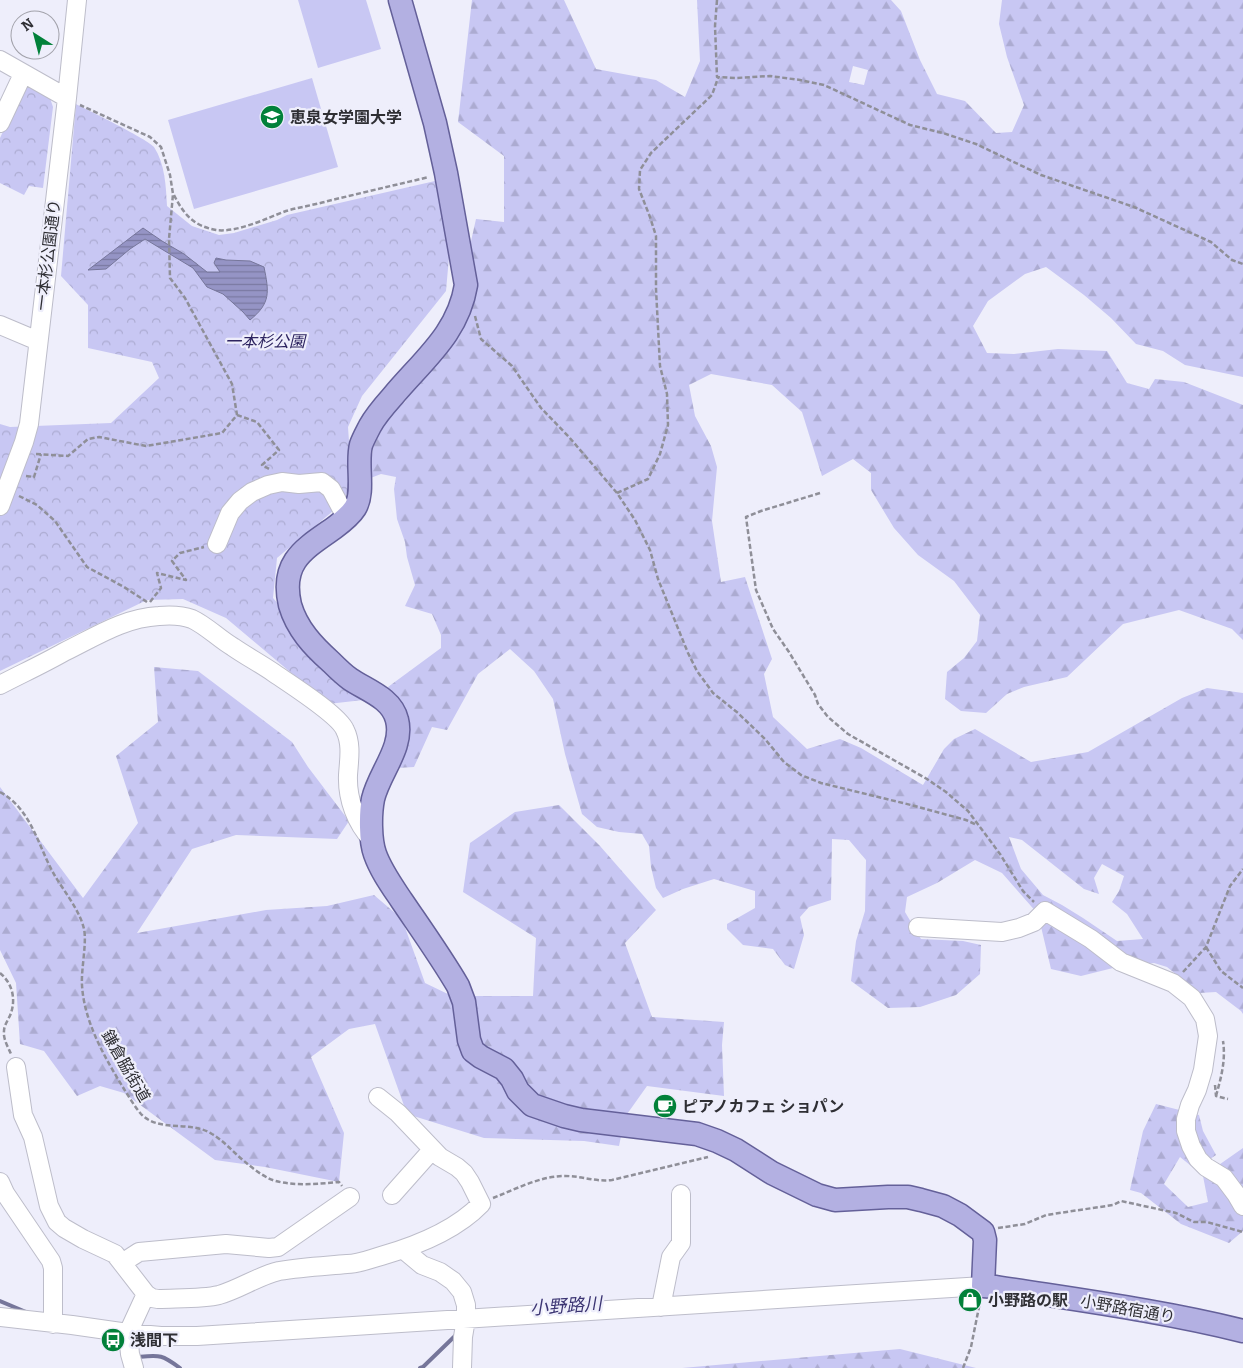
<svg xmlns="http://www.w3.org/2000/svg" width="1243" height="1368" font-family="Bitter,'Noto Sans JP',serif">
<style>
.forest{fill:url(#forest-firs);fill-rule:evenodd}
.park{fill:url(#park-crowns)}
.pitch{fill:#c8c7f3}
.water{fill:url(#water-rules);stroke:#76769a}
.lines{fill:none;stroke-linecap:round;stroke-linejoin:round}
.stream{stroke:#76769a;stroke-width:4}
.minor-casing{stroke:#bdbdca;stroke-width:20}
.major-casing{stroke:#646099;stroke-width:25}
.path{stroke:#8f8f98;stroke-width:2.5;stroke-dasharray:5 2.5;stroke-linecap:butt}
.minor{stroke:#fff;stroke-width:18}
.major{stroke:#b3b0e2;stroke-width:22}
.labels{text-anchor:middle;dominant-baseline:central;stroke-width:4.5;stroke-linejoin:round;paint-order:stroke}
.poi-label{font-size:16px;font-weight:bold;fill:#2f2f34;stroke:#eeeefb;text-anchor:start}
.street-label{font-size:16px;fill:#2f2f34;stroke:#eeeefb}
.park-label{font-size:16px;font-style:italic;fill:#2d2460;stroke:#eeeefb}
.water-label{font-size:18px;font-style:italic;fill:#3c3573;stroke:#eeeefb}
</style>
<defs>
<pattern id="forest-firs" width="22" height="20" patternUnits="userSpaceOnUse" patternTransform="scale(1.25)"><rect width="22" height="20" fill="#c8c7f3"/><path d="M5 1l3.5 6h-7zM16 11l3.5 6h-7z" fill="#acabd1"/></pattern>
<pattern id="park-crowns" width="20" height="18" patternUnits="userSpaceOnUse" patternTransform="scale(1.25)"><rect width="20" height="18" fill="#c8c7f3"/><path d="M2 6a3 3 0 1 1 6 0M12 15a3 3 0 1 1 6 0" fill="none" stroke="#acabd1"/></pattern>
<pattern id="water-rules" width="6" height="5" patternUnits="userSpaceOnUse" patternTransform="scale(1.25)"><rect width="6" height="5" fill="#9594c5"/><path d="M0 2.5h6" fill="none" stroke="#7a79a1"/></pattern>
</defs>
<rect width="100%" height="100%" fill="#eeeefb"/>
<path class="forest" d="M472 0H564L596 69 656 80 685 97 700 61 697 0H891L901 11 920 60 937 94 965 101 996 133 1012 132 1024 105 1007 57 999 24 1002 0H1243V377L1185 365 1163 351 1136 344 1111 318 1084 295 1046 267 1025 274 988 301 973 326 987 353 1014 354 1058 349 1107 351 1127 383 1149 389 1155 379 1184 382 1243 405V640L1232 629 1179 610 1123 624 1067 677 1024 687 1007 694 986 713 961 711 945 699 947 672 964 658 977 641 980 615 954 581 918 555 894 528 871 490V473L853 459 822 476 802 412 772 385 711 374 689 385 695 416 711 446 717 467 712 521 721 582 745 577 772 659 764 674 773 717 807 749 840 739 861 748 923 785 944 749 954 739 975 729 1031 762 1088 752 1182 698 1207 688 1243 693V1014L1241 1011 1216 992 1199 993 1167 967 1154 963 1113 968 1081 976 1051 969 1038 914 1002 873 975 860 937 883 907 897 905 912 921 939 963 941 981 945 980 974 956 995 920 1007 888 1008 851 981 856 941 865 911 866 860 849 840 832 839 831 900 809 907 800 917 804 935 794 969 785 965 773 949 743 945 727 929V924L755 908V891L714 879 683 889 663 898 656 888 651 867 649 846 642 834 619 832 597 827 582 814 565 754 553 699 534 671 510 649 478 674 447 730 432 727 414 767 397 768 408 725 388 687 441 648V635L432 614 405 606 415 585 407 557 405 542 397 519 394 489 396 477 381 474 368 479 378 418 405 402 421 371 450 335 476 219 504 222V156L458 122ZM853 66 868 70 864 85 849 82ZM1009 837 1022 840 1084 889 1099 894 1094 878 1102 864 1124 876 1119 891 1112 902 1127 914 1143 939 1117 941 1083 918 1062 905 1043 895 1021 869Z
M154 667 198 671 292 742 308 767 349 821 337 839 236 835 192 849 137 933 266 910 327 906 374 895 402 919 425 983 452 996H533L536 938 463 892 470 843 515 812 559 805 600 846 656 910 625 943 652 1017 724 1022 722 1045 724 1096 647 1086 625 1117 619 1146 584 1141 484 1138 407 1114 375 1024 349 1029 311 1057 344 1133 339 1182 265 1167 215 1160 124 1093 100 1086 77 1096 44 1051 20 1044 16 983 0 950V787L83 898 138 823 116 756 158 722Z
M1156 1104 1199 1115 1203 1131 1216 1155 1195 1169 1180 1157 1164 1184 1188 1207 1208 1202 1203 1176 1243 1148V1231L1229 1243 1181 1224 1141 1193 1130 1190 1143 1131Z
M900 1349 976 1368H682Z"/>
<path class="park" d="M32 87 50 98 53 107 43 188 29 186 24 195 0 183V138L23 89Z
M76 104C88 110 149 140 154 147 165 164 166 186 167 206L192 226 219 235 234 233 277 220 287 215 435 181 450 246 446 291 362 396 348 427 352 485 339 506 277 558 273 598 363 700 328 704 226 618 183 599 147 600 0 671V424L10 427 111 423 159 378 152 362 88 348V305L61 276Z"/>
<path class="pitch" d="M298 0H366L381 49 318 68Z
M312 78 338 167 194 209 168 120Z"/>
<path class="water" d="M143 228 162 241 184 254 207 272H220L214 263 216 258 226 260 250 261 264 267C269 292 271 303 250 320L243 312 223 294 207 287 193 268 145 239 130 249 106 269 88 270Z"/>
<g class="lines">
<path class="stream" d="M0 1301 26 1312
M137 1357C160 1355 161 1354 180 1368
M420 1368 423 1367 457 1334"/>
<g class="minor-casing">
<path id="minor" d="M0 60 67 98
M0 123 23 74
M0 325 38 341
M0 506 24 442 29 424 67 98 77 0
M217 544 230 513 240 501 252 492 268 485 282 482 299 484 322 482 331 489 347 519
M0 685C21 674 43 664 64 652 95 637 123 618 159 616 170 615 181 615 192 619 207 626 219 639 233 647 246 656 261 664 274 673 290 684 339 715 345 730 352 744 349 760 348 775 347 799 356 823 372 840
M918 927 1002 932 1019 928 1034 922 1045 911 1091 939 1121 962 1173 983 1192 998 1205 1019 1208 1036 1203 1070 1197 1090 1190 1105 1186 1119V1131L1191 1146 1198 1159 1206 1167 1224 1178 1236 1194 1243 1206
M16 1067 23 1115 33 1137 49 1206 57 1222 64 1228 83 1239 115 1254 146 1294 128 1333 130 1354 134 1368
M0 1182 5 1193 51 1261 53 1268V1324
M392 1195 432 1150
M404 1250 422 1265 440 1272 453 1281 462 1292 466 1305V1319L463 1337 462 1368
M122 1263 139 1252 226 1244 269 1248 278 1247 350 1197
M146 1294 152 1298 158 1299C176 1298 203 1299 219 1295 240 1289 258 1276 279 1271 302 1267 325 1266 347 1264 359 1264 370 1259 381 1256 416 1246 455 1231 481 1204L470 1182 464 1173 457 1167 440 1157 398 1113 378 1097
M661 1307 671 1257 681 1243V1194
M0 1317 72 1325 128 1333 161 1336H197L983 1286"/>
</g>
<g class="major-casing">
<path id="major" d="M400 0 435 123 446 173 466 285C458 334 423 360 393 396 385 405 376 415 370 426 367 432 363 439 361 445 356 464 365 492 355 508 350 516 342 522 334 528 304 549 280 562 290 605 297 629 313 646 331 662 337 668 343 674 350 679 366 690 392 698 397 720 404 747 379 773 373 799 370 814 370 840 375 854 381 871 392 886 402 901 421 929 441 957 458 986L464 1002 469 1040 473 1051 481 1057 504 1069 512 1079 518 1091 532 1105 564 1116 581 1120 697 1134 717 1141 736 1150 772 1173 817 1195 835 1200 888 1197H908L921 1200 943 1206 960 1215 983 1232 985 1240 983 1286 996 1287C1078 1300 1163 1311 1243 1331"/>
</g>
<path class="path" d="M717 0 715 26 717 77 736 78 770 76 800 80 824 85 910 125 943 133 976 144 1041 175 1134 207 1211 242 1232 260 1243 264
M174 195C184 215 194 226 216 230 237 233 267 218 286 211 300 207 314 205 328 201 361 193 395 185 429 177
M475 316 481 339 512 366 541 408 569 437 617 493 635 520 650 550 658 579 688 653 697 671 713 693 738 713 765 739 784 762 801 775 821 783 911 805 966 820 977 825
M237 415 257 422 279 450 262 465 271 470
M36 454 68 456 88 439 99 437 146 446 222 433 237 415 232 384 185 298 170 278 169 239 173 194 170 175 161 147 150 137 80 105
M26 476 34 477 41 454
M617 493 648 479 660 454 668 425 667 394 660 366 656 289V236L650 217 639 189 640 170 651 153 712 95 718 78
M820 493 761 511 746 517 756 590 773 629 789 652 815 695 818 704 828 717 848 734 927 779 946 792 968 811 1000 854 1023 891 1034 902
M19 496 37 505 55 521 87 567 124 587 147 602
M150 602 161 588 157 573 186 580 172 561 180 553 204 547
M0 792C32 809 38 847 55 876 64 891 80 911 84 929 87 943 81 969 82 985 84 1022 105 1058 124 1089 129 1097 135 1107 141 1114 159 1133 191 1120 212 1134 224 1141 233 1152 244 1161 251 1167 260 1174 268 1178 285 1187 320 1184 339 1182L342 1186
M1206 947 1221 971 1243 988
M1183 972 1206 947 1230 886 1243 869
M0 973C12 983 16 998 11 1013 9 1019 4 1025 4 1031 3 1039 8 1047 11 1054
M1215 1085 1216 1096 1228 1099
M1216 1096C1221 1078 1226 1060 1223 1041
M493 1198C516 1189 540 1176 565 1176 582 1176 595 1182 612 1180L708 1157
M998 1228 1025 1224 1046 1215 1113 1205 1121 1201 1176 1213 1194 1222H1207L1243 1232
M963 1368 971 1347 980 1302"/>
<use href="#minor" class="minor"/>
<use href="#major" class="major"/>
</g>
<defs>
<g id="university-disc" transform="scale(1.25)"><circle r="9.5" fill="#02813a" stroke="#eeeefb"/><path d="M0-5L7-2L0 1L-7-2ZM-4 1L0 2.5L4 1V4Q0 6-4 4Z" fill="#fff"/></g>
<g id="cafe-disc" transform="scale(1.25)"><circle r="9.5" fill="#02813a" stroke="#eeeefb"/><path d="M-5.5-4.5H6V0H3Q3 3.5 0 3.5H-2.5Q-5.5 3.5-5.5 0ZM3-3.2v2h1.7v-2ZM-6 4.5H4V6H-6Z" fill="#fff"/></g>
<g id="shop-disc" transform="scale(1.25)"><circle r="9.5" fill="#02813a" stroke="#eeeefb"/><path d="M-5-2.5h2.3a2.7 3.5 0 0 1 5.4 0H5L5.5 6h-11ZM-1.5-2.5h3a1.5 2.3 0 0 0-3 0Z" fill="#fff"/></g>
<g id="bus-disc" transform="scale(1.25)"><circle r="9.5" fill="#02813a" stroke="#eeeefb"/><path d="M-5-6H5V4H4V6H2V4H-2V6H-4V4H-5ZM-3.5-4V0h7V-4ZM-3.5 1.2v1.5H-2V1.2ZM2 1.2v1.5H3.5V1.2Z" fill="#fff"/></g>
</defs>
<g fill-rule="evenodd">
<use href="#university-disc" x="272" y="117"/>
<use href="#cafe-disc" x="665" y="1106"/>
<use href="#shop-disc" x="970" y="1300"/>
<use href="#bus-disc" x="113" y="1340"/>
</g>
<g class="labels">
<g class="poi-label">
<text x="290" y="117">恵泉女学園大学</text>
<text x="682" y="1106">ピアノカフェ ショパン</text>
<text x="988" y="1300">小野路の駅</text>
<text x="130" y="1340">浅間下</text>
</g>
<g class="street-label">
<text transform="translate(48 255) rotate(-83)">一本杉公園通り</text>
<text transform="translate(126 1066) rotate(60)">鎌倉脇街道</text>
<text transform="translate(1128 1309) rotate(10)">小野路宿通り</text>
</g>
<g class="park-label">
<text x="265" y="341">一本杉公園</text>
</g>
<g class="water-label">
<text transform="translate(566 1306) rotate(-4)">小野路川</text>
</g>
</g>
<g transform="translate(35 35) rotate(324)"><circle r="24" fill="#eeeefb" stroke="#a2a2ab"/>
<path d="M0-4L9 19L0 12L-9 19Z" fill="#02813a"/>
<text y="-8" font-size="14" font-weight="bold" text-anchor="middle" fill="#2f2f34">N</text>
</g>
</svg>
